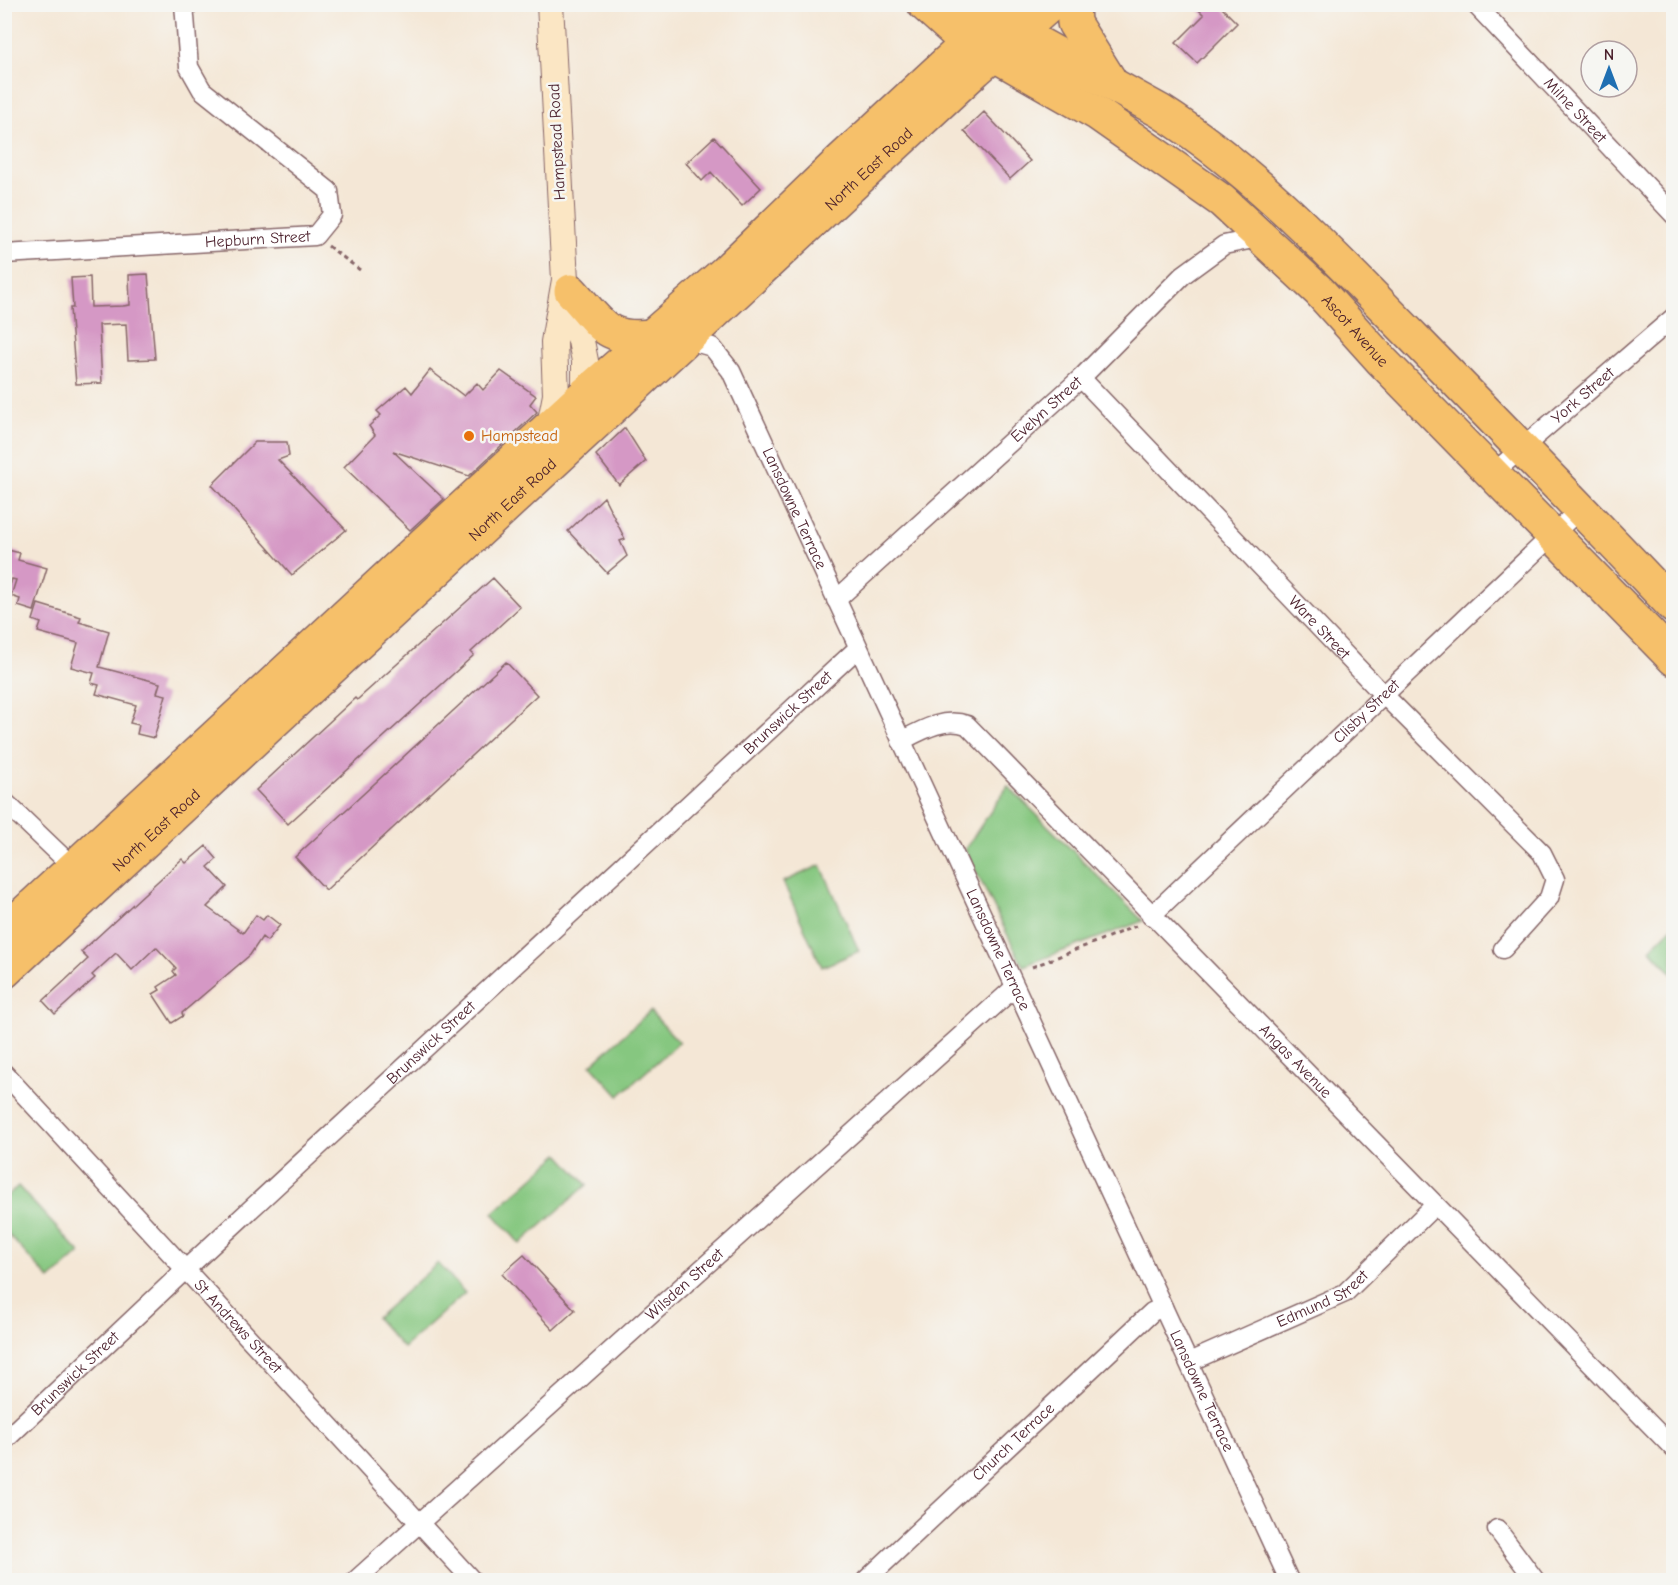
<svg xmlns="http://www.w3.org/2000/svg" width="1678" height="1585" font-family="'Comic Neue',sans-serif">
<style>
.green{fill:#86c780;stroke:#687356;stroke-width:1.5}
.building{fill:#d598c5}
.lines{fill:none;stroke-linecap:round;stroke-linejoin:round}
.street-casing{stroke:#866567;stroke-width:21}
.secondary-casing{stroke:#866567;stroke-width:28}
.highway-casing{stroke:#866567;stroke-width:36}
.path{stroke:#866567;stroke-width:3;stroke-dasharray:4.5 4.5;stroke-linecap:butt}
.street{stroke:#fff;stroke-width:18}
.secondary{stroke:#fbe6c4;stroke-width:26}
.highway{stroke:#f6c06b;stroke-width:33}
.food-dot{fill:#e8710a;stroke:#f6f6f2;stroke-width:2}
.labels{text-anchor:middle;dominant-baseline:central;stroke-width:5;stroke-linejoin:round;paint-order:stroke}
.street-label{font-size:16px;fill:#4a1f2b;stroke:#f6f6f2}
.food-label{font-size:16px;fill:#c56008;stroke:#f6f6f2;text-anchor:start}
</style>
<rect width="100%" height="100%" fill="#f6f6f2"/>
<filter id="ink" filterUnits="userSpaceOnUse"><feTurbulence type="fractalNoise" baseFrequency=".0167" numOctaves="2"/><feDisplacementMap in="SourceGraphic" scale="12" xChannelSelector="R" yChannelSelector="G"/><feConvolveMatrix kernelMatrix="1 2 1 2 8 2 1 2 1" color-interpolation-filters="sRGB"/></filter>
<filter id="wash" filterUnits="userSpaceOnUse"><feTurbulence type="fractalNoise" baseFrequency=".008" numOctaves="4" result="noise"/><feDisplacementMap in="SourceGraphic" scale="24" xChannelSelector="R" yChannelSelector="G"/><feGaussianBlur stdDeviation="1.35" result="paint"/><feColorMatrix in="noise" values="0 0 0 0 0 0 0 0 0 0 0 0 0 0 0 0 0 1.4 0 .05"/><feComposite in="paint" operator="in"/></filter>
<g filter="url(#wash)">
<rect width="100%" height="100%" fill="#f4e7d6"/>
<path class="green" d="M1008 786 1143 921 1023 966 965 849Z
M821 865 859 951 822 967 783 882Z
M1673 926V974L1650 949Z
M650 1011 679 1042 619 1096 591 1065Z
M559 1154 587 1185 520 1244 493 1213Z
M18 1186 80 1253 50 1280 5 1231V1198Z
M438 1263 465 1293 403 1348 376 1318Z"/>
<g id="blocks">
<path class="building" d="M1193 4H1218L1237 23 1197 63 1176 43 1204 15Z
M984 112 1030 161 1010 179 964 131Z
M714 137 761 188 742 206 711 172 702 181 686 163Z
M148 274 155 359 128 360 126 324 99 325 102 383 76 384 70 308H73L71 278 90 277 91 307 123 306 130 305 129 275Z
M430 370 464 396 477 383 483 390 501 371 536 396 530 404 537 412 469 476 393 451 444 499 410 530 344 467 375 435 369 426 381 415 377 411 406 386 412 393Z
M625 428 646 461 619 485 596 455Z
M255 442H287L289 456 278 460 346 530 292 575 212 485Z
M604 497 625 539 620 541 627 556 607 573 568 531Z
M4 549 20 553 18 560 47 568 34 611 18 606 20 599 11 596 16 580 12 579 8 592H4Z
M493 578 520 607 471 652 474 655 288 824 256 790 355 698 357 700Z
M38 604 81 617 79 622 109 631 99 667 160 683 157 693 166 695 154 738 137 734 139 725 130 723 136 705 96 694 99 685 91 683 94 673 71 667 78 643 38 632 41 623 33 620Z
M506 662 537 695 326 890 295 857Z
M206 846 217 859 208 867 227 887 207 907 243 933 256 915 263 920 267 915 280 925 267 941 262 937 250 955 182 1013 183 1016 172 1023 153 994 160 990 158 987 176 975 173 971 176 968 156 947 132 970 116 953 92 975 95 978 55 1014 43 1001 88 959 81 952 182 859 186 863Z
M524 1255 575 1310 553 1330 502 1274Z"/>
</g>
</g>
<g filter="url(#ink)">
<use href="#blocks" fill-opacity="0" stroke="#866567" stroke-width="1.5"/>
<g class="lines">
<g class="street-casing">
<g id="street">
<path id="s1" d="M1475 4 1674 215"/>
<path id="s2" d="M4 254 315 236 332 215 329 191 202 90 189 67 184 4"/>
<path id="s3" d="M688 340 712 347 731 371 1289 1580"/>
<path id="s4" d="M1081 378 1377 688 1542 853 1555 879 1549 898 1503 949"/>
<path id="s5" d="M1492 474 1674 317"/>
<path id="s6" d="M836 600 1081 378 1183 275 1224 245 1263 237"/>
<path id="s7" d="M901 741C922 730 944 717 967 725L1674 1449"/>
<path d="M4 801 74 868"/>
<path id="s8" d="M1151 916 1581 508"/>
<path id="s9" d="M4 1073 472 1580"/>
<path id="s10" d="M1189 1362 1345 1293 1435 1205"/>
<path id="s11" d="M4 1441 186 1269 858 648"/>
<path d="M1497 1529 1535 1580"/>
<path id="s12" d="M356 1580 1015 987"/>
<path id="s13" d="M866 1580 1152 1312 1163 1307"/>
</g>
</g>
<g class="secondary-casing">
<path id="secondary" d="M571 291 585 361V394
M549 431 556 395 554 342 565 280 550 4"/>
</g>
<g class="highway-casing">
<g id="highway">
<path id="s14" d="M924 4 955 32 1098 114 1222 201 1319 291 1382 361 1674 659"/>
<path d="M967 4 1160 111C1256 172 1334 257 1414 338 1501 427 1588 516 1674 607"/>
<path d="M1073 4 1074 23 1109 79"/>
<path d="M571 291C601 323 604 341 652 336"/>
<path d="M4 932 585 394 725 272 841 160 1010 4"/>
<path id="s15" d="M4 972 976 70 1051 4"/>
</g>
</g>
<path class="path" d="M328 246 360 270
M1032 967 1136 926"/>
<use href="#street" class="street"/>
<use href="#secondary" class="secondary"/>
<use href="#highway" class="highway"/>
</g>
</g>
<circle class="food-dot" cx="469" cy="436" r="6"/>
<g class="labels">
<g class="street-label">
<text stroke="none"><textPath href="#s1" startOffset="146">Milne Street</textPath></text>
<text transform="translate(557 142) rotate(-93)">Hampstead Road</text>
<text stroke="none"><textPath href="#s15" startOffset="1180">North East Road</textPath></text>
<text stroke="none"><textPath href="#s2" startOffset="254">Hepburn Street</textPath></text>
<text stroke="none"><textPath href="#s14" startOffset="544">Ascot Avenue</textPath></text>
<text stroke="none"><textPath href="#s5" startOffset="120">York Street</textPath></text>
<text stroke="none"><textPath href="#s6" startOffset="284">Evelyn Street</textPath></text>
<text stroke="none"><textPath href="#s15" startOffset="694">North East Road</textPath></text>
<text stroke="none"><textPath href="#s3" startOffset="207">Lansdowne Terrace</textPath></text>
<text stroke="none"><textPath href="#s4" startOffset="345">Ware Street</textPath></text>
<text stroke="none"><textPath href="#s8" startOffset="297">Clisby Street</textPath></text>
<text stroke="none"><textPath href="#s11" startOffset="1070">Brunswick Street</textPath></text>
<text stroke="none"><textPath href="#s15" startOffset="208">North East Road</textPath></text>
<text stroke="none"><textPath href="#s3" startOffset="693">Lansdowne Terrace</textPath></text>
<text stroke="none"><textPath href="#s11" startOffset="584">Brunswick Street</textPath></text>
<text stroke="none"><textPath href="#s7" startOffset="540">Angas Avenue</textPath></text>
<text stroke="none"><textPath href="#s12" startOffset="442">Wilsden Street</textPath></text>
<text stroke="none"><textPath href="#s10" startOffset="148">Edmund Street</textPath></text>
<text stroke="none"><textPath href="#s9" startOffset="345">St Andrews Street</textPath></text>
<text stroke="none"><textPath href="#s11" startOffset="98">Brunswick Street</textPath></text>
<text stroke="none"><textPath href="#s3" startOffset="1179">Lansdowne Terrace</textPath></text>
<text stroke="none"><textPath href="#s13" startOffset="202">Church Terrace</textPath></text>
</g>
<g class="food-label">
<text x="481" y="436">Hampstead</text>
</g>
</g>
<rect width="1678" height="1585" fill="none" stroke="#f6f6f2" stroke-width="24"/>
<g transform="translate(1609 69)"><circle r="28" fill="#f6f6f2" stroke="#b1a0a2" stroke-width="1.5"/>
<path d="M0-4.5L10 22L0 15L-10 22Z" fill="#1f6fb2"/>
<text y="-9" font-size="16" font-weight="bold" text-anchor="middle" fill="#4a1f2b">N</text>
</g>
</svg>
